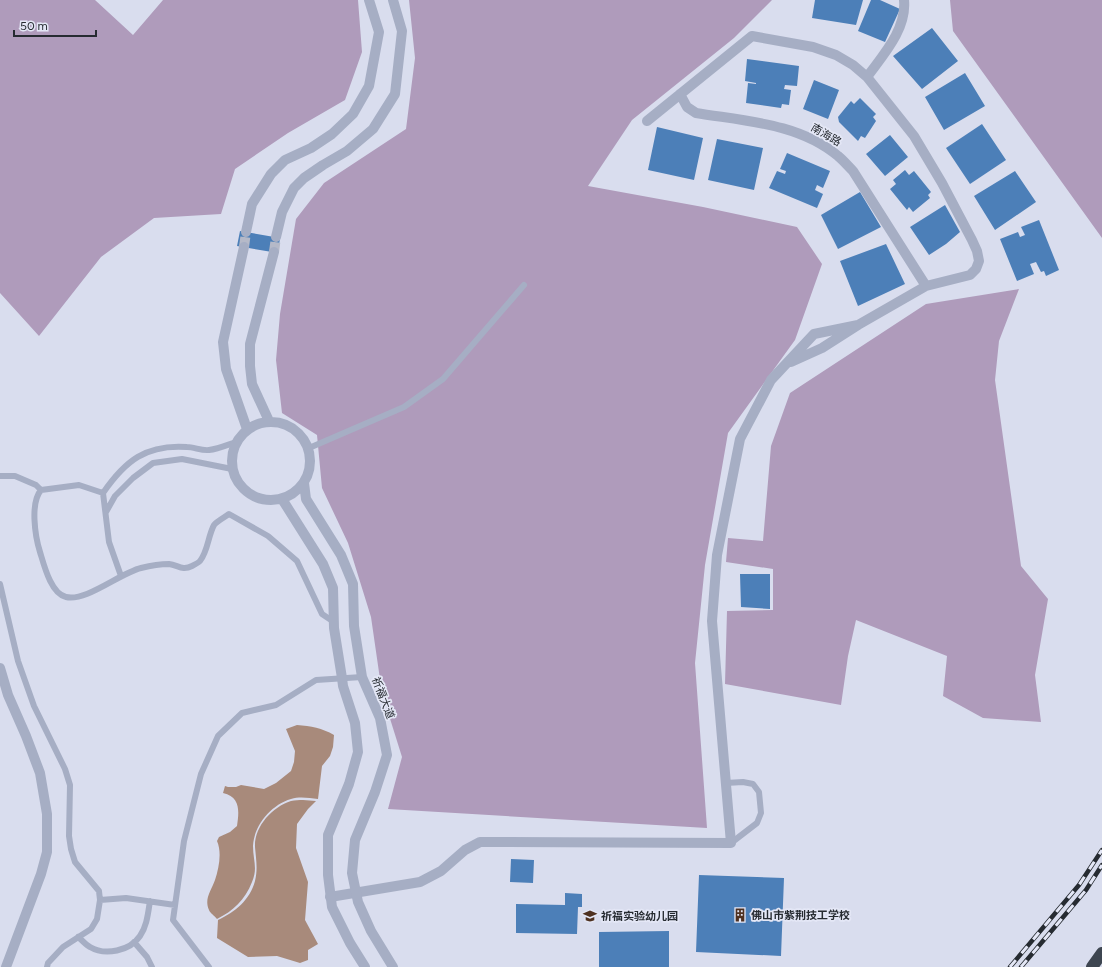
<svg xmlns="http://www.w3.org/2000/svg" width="1102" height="967" font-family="Figtree,'Noto Sans SC',sans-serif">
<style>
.green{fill:#af9bbb}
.water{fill:#a88a7b}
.building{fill:#4c7fb8}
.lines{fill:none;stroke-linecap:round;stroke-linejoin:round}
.tertiary-tunnel{stroke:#b5b9c8;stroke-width:10;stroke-dasharray:10 5;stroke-linecap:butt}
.service{stroke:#a6aec4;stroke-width:6}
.minor{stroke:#a6aec4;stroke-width:10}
.tertiary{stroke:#a6aec4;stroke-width:10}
.motorway{stroke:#3e4651;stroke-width:12}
.rail-casing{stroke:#262b31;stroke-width:4.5}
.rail{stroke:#e4e7f6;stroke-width:3;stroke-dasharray:9;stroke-linecap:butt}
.labels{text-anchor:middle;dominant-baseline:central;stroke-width:3.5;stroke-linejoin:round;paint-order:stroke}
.street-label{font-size:11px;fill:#262b31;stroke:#e4e7f6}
.poi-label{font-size:11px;font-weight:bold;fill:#262b31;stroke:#e4e7f6;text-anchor:start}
</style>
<rect width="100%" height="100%" fill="#d9ddee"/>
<path class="green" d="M0 0H95L133 35 163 0H358L362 52 345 100 288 133 235 169 221 214 154 218 101 257 39 336 0 293Z
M409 0H772L734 38 632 120 588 186 703 207 797 227 822 264 795 340 728 433 705 565 695 663 707 828 388 809 402 757 382 693 371 617 348 543 322 488 317 435 282 413 276 360 280 314 296 219 324 183 406 129 415 58Z
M950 0H1102V238L953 31Z
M1019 289 999 341 995 380 1021 566 1048 599 1035 675 1041 722 983 718 943 696 947 656 856 620 848 656 841 705 725 684 727 611 773 610V569L726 562 728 538 763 541 771 446 790 393 926 304Z"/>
<path class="water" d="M297 725C311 726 322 728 334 735L333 747 330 756 322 766 318 799C309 798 300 796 291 799 271 805 254 825 253 846 253 860 258 868 252 882 245 900 233 911 217 919 215 916 210 913 209 910 204 899 211 891 215 880 219 868 222 852 217 841L219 837 230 832 237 826C239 812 241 797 223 793L225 786 228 787H236L241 785 264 789 276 783 291 771 294 762 295 751 286 729Z
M303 800 316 801 308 809 297 824 296 848 308 882 305 920 318 944 308 950V960L300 963 277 956 248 957 217 938 218 920C235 912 250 900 255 881 258 869 256 859 255 847 254 827 272 807 291 801 295 800 299 800 303 800Z"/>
<path class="building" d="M815 0H863L856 25 812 18Z
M871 0H880L900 9 885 42 858 31Z
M932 28 958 61 922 89 893 56Z
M747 59 799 66 797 86 785 85 784 89 791 90 789 105 782 104 781 108 746 103 748 83 756 84V83L745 81Z
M965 73 985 106 944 130 925 97Z
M814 80 839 90 828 119 803 109Z
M860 98 876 114 873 117 876 121 865 138 861 136 858 141 839 122 838 117 851 101 854 104Z
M982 124 1006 160 970 184 946 148Z
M657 127 703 138 694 180 648 170Z
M890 135 908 157 885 176 866 154Z
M717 139 763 148 754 190 708 180Z
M787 153 830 171 823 188 817 185 815 190 823 194 817 208 769 188 777 171 785 174 786 171 780 169Z
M905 170 909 175 914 171 931 192 928 195 930 198 913 212 909 207 907 210 890 189 896 184 893 180Z
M1015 171 1036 202 995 230 974 196Z
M860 192 881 227 838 249 821 215Z
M945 205 960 232 946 244 929 255 910 227Z
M1039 220 1059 270 1046 276 1044 271 1041 272 1036 262 1030 264 1034 274 1017 281 1000 239 1018 232 1020 237 1025 235 1021 227Z
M240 231 280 238 278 253 237 246Z
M886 244 905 284 858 306 840 261Z
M740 574H770V609L741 607Z
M511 859 534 860 533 883 510 882Z
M699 875 784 878 781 956 696 952Z
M565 893 582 894V907H578L577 934 516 933V904L565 905Z
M669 931V967H599V932Z"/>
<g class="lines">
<path class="tertiary-tunnel" d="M244 247 246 232
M274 252 276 237"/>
<path class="service" d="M309 448 404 407 443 379 524 285
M0 476H15L36 485 41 490
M103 493 79 485 41 490C30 503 35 536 40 552 44 565 51 594 66 597 86 602 120 573 141 568 149 566 161 564 169 564 178 565 182 571 192 566 194 565 198 563 200 561 208 551 208 536 214 525 217 521 225 517 229 514L268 536 297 561 322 614 334 622
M106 512 115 496 133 478 153 463 182 459 232 469
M121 576 109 542 103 493C125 461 146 444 187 447 194 447 202 451 209 450 218 449 227 445 236 442
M0 584 18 661 34 706 65 769 70 785 69 836 71 849 75 862 99 891 100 900 97 919 91 929 63 947 48 963 47 967
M726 783 743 782 753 784 759 792 761 813 757 823 731 843
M100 900 126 898 175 905
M78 937C82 940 86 945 90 947 105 956 130 951 140 936 147 926 148 913 150 901
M134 942 147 957 152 967
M209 967 173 920 184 841 201 774 218 736 242 713 276 705 316 680 362 677"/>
<path class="minor" d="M867 77C883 55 907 29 904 0
M680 94 687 107 696 113C744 121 799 123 838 156 843 160 848 166 853 171L926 286
M647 121 752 36 813 47 836 55 853 65 867 77 914 136 942 183 972 240 977 251 979 261 976 269 970 275 926 286 858 325 822 348 791 362
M0 668 8 695 26 736 40 773 47 814V852L41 874 6 967
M330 897 420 882 441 871 465 850 480 842 731 843 712 621 717 555 740 439 771 380 814 334 858 325"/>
<path class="tertiary" d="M246 232 252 204 271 174 285 160 311 148 332 134 353 114 369 86 379 32 369 0
M276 237 282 212 294 188 304 178 323 165 347 151 373 129 395 94 402 31 393 0
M244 247 223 342 226 369 247 429
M269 421 252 384 250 366V344L274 252
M232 461a39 39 0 1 1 78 0a39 39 0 1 1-78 0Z
M304 483 306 499 341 555 353 584 354 626 362 677 380 718 387 755 375 792 355 840 352 873 358 902 371 931 393 967
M282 499 323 564 333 588 334 628 342 678 343 686 355 723 358 752 349 784 328 835V875L332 907 350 943 365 967"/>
<path class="motorway" d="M1092 967 1102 953"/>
<g class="rail-casing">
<path id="rail" d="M1010 967 1079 885 1102 850
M1021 967 1086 890 1102 865"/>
</g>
<use href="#rail" class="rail"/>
</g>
<defs>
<g id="building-bare" transform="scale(1.08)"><path d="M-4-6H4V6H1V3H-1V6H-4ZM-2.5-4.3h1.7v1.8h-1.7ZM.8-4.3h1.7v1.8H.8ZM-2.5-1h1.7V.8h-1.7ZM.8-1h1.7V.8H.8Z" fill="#4e3121" stroke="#e4e7f6" stroke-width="2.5" paint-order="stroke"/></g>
<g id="school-bare" transform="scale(1.08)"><path d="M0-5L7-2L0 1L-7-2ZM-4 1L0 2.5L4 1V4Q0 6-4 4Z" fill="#4e3121" stroke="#e4e7f6" stroke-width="2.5" paint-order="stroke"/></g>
</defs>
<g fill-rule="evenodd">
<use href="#building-bare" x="740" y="915"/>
<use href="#school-bare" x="590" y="916"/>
</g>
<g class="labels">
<g class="street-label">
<text transform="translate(826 135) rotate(30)">南海路</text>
<text transform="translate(383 698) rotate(69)">祈福大道</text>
</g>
<g class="poi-label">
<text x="751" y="915">佛山市紫荆技工学校</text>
<text x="601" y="916">祈福实验幼儿园</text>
</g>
</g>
<path d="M14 30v6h82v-6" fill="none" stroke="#262b31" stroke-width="2"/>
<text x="20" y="30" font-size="12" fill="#262b31" stroke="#e4e7f6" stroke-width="3" paint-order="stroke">50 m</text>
</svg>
